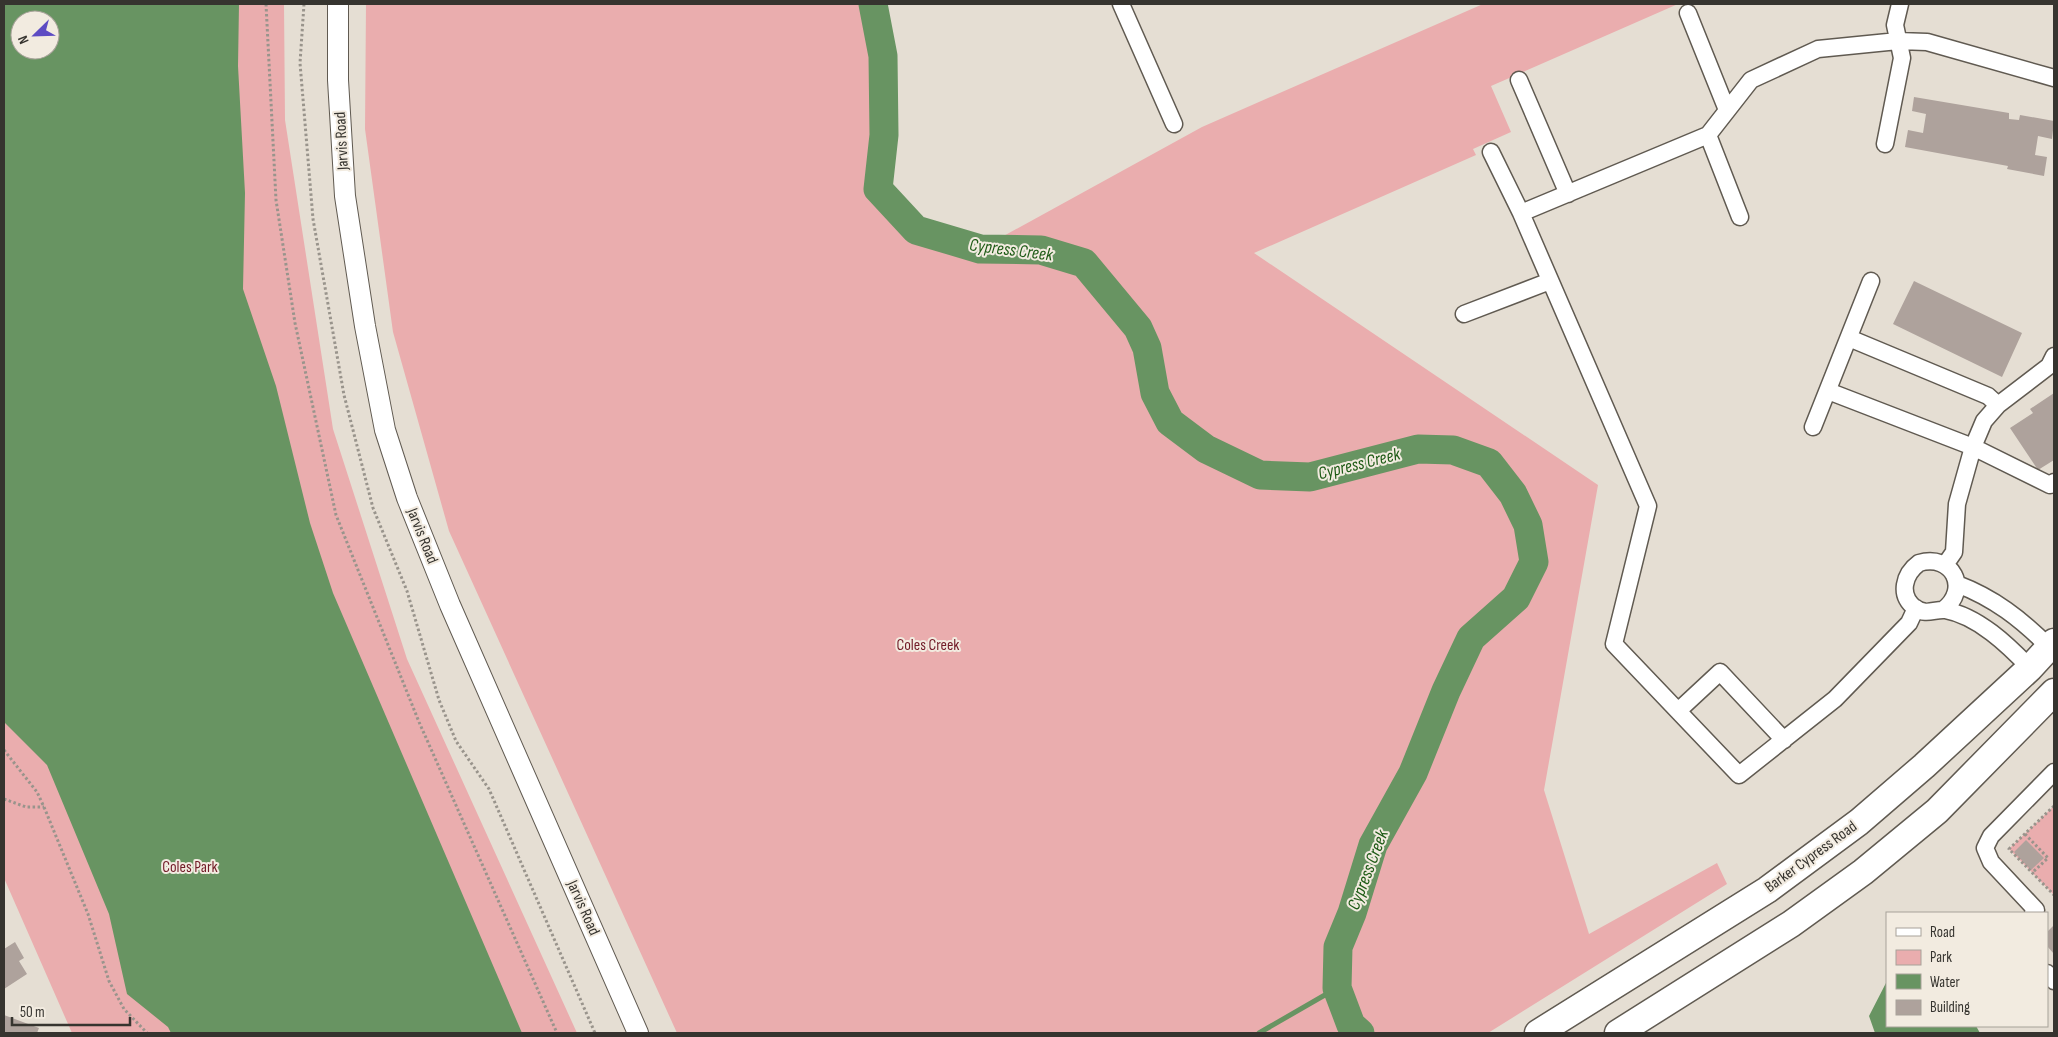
<svg xmlns="http://www.w3.org/2000/svg" width="2058" height="1037" font-family="'Sofia Sans Condensed',sans-serif">
<style>
.green{fill:#eaadae;fill-rule:evenodd}
.water{fill:#689462;fill-rule:evenodd}
.lines{fill:none;stroke-linecap:round;stroke-linejoin:round}
.stream{stroke:#689462;stroke-width:5}
.river{stroke:#689462;stroke-width:29}
.building{fill:#aea29c}
.minor-casing{stroke:#605a51;stroke-width:19}
.tertiary-casing{stroke:#605a51;stroke-width:22}
.primary-casing{stroke:#605a51;stroke-width:29}
.path{stroke:#99948c;stroke-width:3;stroke-dasharray:2.5 2.5;stroke-linecap:butt}
.minor{stroke:#fff;stroke-width:16}
.tertiary{stroke:#fff;stroke-width:20}
.primary{stroke:#fff;stroke-width:26}
.labels{text-anchor:middle;dominant-baseline:central;stroke-width:4;stroke-linejoin:round;paint-order:stroke}
.street-label{font-size:16px;fill:#36342f;stroke:#f2ebe0}
.park-label{font-size:16px;fill:#721c28;stroke:#f2ebe0}
.water-label{font-size:18px;font-style:italic;fill:#1e5b16;stroke:#f2ebe0}
</style>
<rect width="100%" height="100%" fill="#e5ded3"/>
<path class="green" d="M4 4H284L285 120 333 429 407 659 577 1033H72L4 878ZM20 20H50V50H20Z
M366 4H873L883 56 884 135 878 189 916 230 980 249 1202 127 1483 4H1678L1491 86 1511 132 1473 149 1476 155 1254 253 1598 485 1544 790 1589 934 1717 863 1727 884 1488 1033H677L449 531 393 332 365 129Z
M2054 806V895L2009 849Z"/>
<path class="water" d="M4 4H239L238 66 245 193 243 289 276 386 310 523 333 593 522 1033H171L168 1027 127 994 109 914 47 765 4 722ZM20 20H50V50H20Z
M1887 981V1026H1976L1980 1033H1875L1869 1016Z"/>
<g class="lines">
<path class="stream" d="M1259 1033 1337 988"/>
<path class="river" d="M873 4 883 56 884 135 878 189 916 230 980 249 1041 250 1084 263 1138 328 1147 348 1155 393 1170 422 1206 449 1260 475 1310 477 1418 449 1453 450 1489 463 1513 494 1528 525 1534 562 1516 598 1471 638 1446 691 1413 773 1373 845 1352 913 1338 947 1337 988 1351 1025 1360 1033"/>
</g>
<path class="building" d="M1914 97 2009 113V119L2019 120 2020 115 2054 121 2052 139 2038 136 2035 155 2047 157 2044 176 2007 169 2008 166 1905 147 1908 130 1923 133 1926 114 1912 111Z
M1914 281 2022 333 2002 377 1893 324Z
M2054 393V460L2038 470 2010 428 2033 413 2030 409Z
M2026 840 2044 858 2031 870 2014 852Z
M2054 925V954L2047 946V932Z
M15 942 24 958 19 961 27 974 4 989V949Z
M4 1015 39 1028 37 1033H4Z"/>
<g class="lines">
<g class="minor-casing">
<path id="minor" d="M1121 4 1174 124
M1688 13 1727 110
M1519 80 1568 194
M1708 135 1740 217
M1885 144 1902 58 1895 25 1900 4
M1491 152 1521 213 1648 506 1614 644 1739 775 1835 699 1909 623 1916 608
M1521 213 1708 135 1751 80 1818 49 1898 41 1927 42 2054 78
M1464 314 1550 281
M1849 338 1988 396 1998 405
M1828 391 1973 447 2050 485 2054 482
M1813 427 1871 281
M1945 565 1954 552 1957 504 1973 447 1984 421 1998 405 2049 366 2054 356
M1957 584C1994 598 2021 619 2049 647
M1943 610C1971 589 1952 553 1919 563 1904 574 1898 595 1915 608 1927 616 1934 609 1945 610 1978 616 2008 645 2030 668
M1678 711 1720 672 1784 740
M2033 913 2036 910 1991 862 1985 848 1991 836 2054 772
M2047 973 2054 981"/>
</g>
<g class="tertiary-casing">
<path id="tertiary" d="M338 4V80L345 196 365 326 385 430 407 498 450 605 638 1033"/>
</g>
<g class="primary-casing">
<path id="primary" d="M1538 1033 1767 890 1859 822 1924 766 2030 668 2054 642
M1618 1033 1791 924 1863 872 1937 811 2054 692"/>
</g>
<path class="path" d="M266 4 276 200 295 323 336 515 419 722 557 1033
M304 4 300 63 313 219 344 395 373 508 407 591 439 700 456 741 489 789 595 1033
M4 750 37 792 44 807 88 914 109 981 124 1009 147 1033
M4 799 26 807H44
M2054 806 2009 849 2054 895
M2025 834 2048 858 2032 873"/>
<use href="#minor" class="minor"/>
<use href="#tertiary" class="tertiary"/>
<use href="#primary" class="primary"/>
</g>
<g class="labels">
<g class="street-label">
<text transform="translate(342 141) rotate(-93)">Jarvis Road</text>
<text transform="translate(422 536) rotate(68)">Jarvis Road</text>
<text transform="translate(1811 857) rotate(-36)">Barker Cypress Road</text>
<text transform="translate(583 908) rotate(66)">Jarvis Road</text>
</g>
<g class="park-label">
<text x="928" y="645">Coles Creek</text>
<text x="190" y="867">Coles Park</text>
</g>
<g class="water-label">
<text transform="translate(1011 250) rotate(7)">Cypress Creek</text>
<text transform="translate(1359 464) rotate(-14)">Cypress Creek</text>
<text transform="translate(1368 870) rotate(-69)">Cypress Creek</text>
</g>
</g>
<rect width="2058" height="1037" fill="none" stroke="#36342f" stroke-width="10"/>
<rect x="1886" y="912" width="162" height="115" fill="#f2ebe0" stroke="#a7a299"/>
<rect x="1896" y="928" width="25" height="8" fill="#ffffff" stroke="#a7a299"/>
<text x="1930" y="937" font-size="15" fill="#36342f">Road</text>
<rect x="1896" y="950" width="25" height="15" fill="#eaadae" stroke="#a7a299"/>
<text x="1930" y="962" font-size="15" fill="#36342f">Park</text>
<rect x="1896" y="974" width="25" height="15" fill="#689462" stroke="#a7a299"/>
<text x="1930" y="987" font-size="15" fill="#36342f">Water</text>
<rect x="1896" y="1000" width="25" height="15" fill="#aea29c" stroke="#a7a299"/>
<text x="1930" y="1012" font-size="15" fill="#36342f">Building</text>
<g transform="translate(35 35) rotate(247)"><circle r="24" fill="#f2ebe0" stroke="#a7a299"/>
<path d="M0-4L9 19L0 12L-9 19Z" fill="#5d4bc3"/>
<text y="-8" font-size="14" font-weight="bold" text-anchor="middle" fill="#36342f">N</text>
</g>
<path d="M12 1017v8h118v-8" fill="none" stroke="#36342f" stroke-width="2.5"/>
<text x="20" y="1017" font-size="15" fill="#36342f" stroke="#f2ebe0" stroke-width="4" paint-order="stroke">50 m</text>
</svg>
